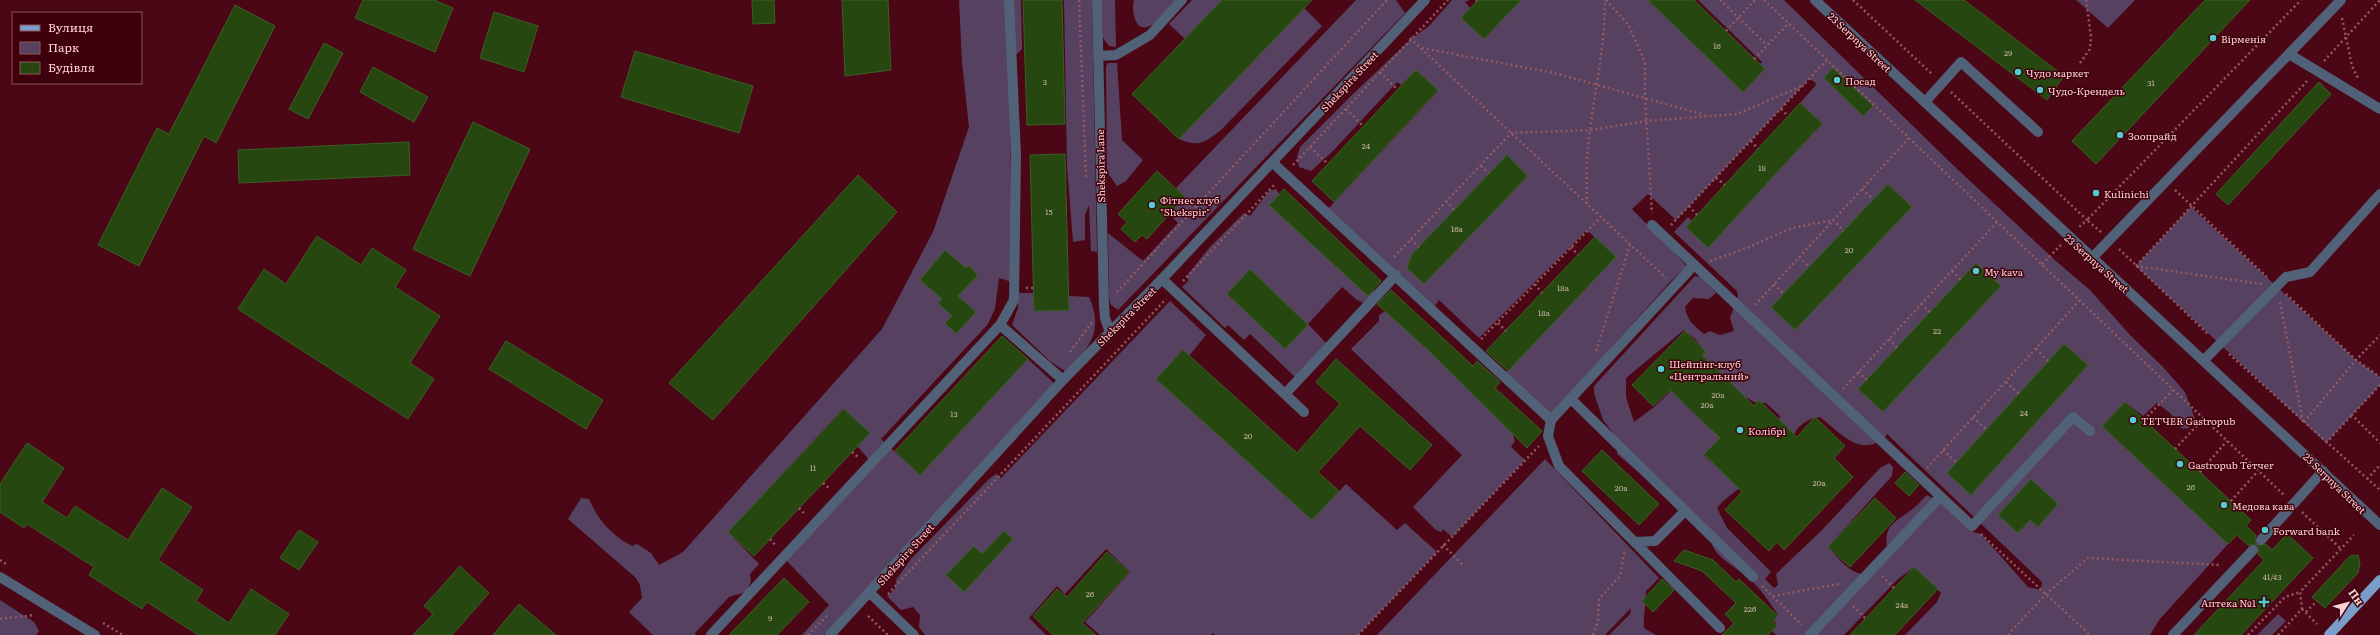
<svg xmlns="http://www.w3.org/2000/svg" width="2380" height="635" font-family="Literata,serif">
<style>
.green{fill:#574160;fill-rule:evenodd}
.building{fill:#264810;stroke:#3a5f25}
.lines{fill:none;stroke-linecap:round;stroke-linejoin:round}
.path{stroke:#935962;stroke-width:2.5;stroke-dasharray:2 3;stroke-linecap:butt}
.service{stroke:#516278;stroke-width:10}
.minor{stroke:#516278;stroke-width:10}
.tertiary{stroke:#516278;stroke-width:10}
.primary{stroke:#7a9dca;stroke-width:10}
.poi-dot{fill:#52cdcd;stroke:#3f000d;stroke-width:1.5}
.labels{text-anchor:middle;dominant-baseline:central;stroke-width:3;stroke-linejoin:round;paint-order:stroke}
.number-label{font-size:8px;fill:#c6afa2}
.poi-label{font-size:10px;fill:#fcd1d2;stroke:#3f000d;text-anchor:start}
.street-label{font-size:10px;fill:#fcd1d2;stroke:#3f000d}
</style>
<rect width="100%" height="100%" fill="#4b0716"/>
<path class="green" d="M959 0H1009L1012 282 999 278 995 309 988 324 881 439 920 475 1028 359 1055 384 824 635H802L829 605 785 559 873 464 857 446 870 433 843 409 731 529 730 534 759 564 750 574 751 582 746 592 729 597 695 633 696 635H653L629 612 642 598 640 585 636 578 568 519 581 498 589 499C598 520 612 536 632 546L637 544 651 553 659 565 683 552 882 329 933 232 969 127 962 62Z
M1012 0H1021L1022 49 1017 54 1013 51Z
M1064 0H1092L1097 252 1091 251 1089 205 1085 215V240L1073 242 1067 166Z
M1102 0H1115L1116 47 1109 46 1103 38Z
M1134 0H1176C1169 8 1161 20 1152 25 1135 35 1131 11 1134 0Z
M1192 0H1222L1185 39 1169 24Z
M1356 0H1396L1405 13 1118 310 1110 304 1109 296 1108 233 1143 261 1178 223 1170 215 1185 197 1176 188 1177 187Z
M1452 0H1470L1465 2 1470 8 1461 18 1484 39 1521 0H1648L1743 92 1765 69 1760 64 1762 62 1698 0H1784L1955 167 2057 262 2090 290 2130 335 2163 367 2185 392 2195 419 2189 428 2183 429 2177 424 2170 413 2157 403 2143 416 2125 402 2102 426 2228 544 2159 620 2150 635H1905L1937 602 1941 593 1914 567 1897 580 1844 635H1776L1772 631 1777 626 1774 620 1778 615C1770 603 1762 591 1752 581 1739 568 1714 558 1711 541L1657 488 1617 454V438L1603 420 1594 393V386L1695 276 1702 277 1716 293 1709 299 1693 298 1685 307C1686 319 1695 327 1704 334L1710 331 1720 335 1734 331 1730 318 1738 296 1737 291 1674 232 1688 217 1692 221 1686 227 1708 247 1822 124 1800 103 1816 85 1815 82 1809 79 1676 220 1648 194 1632 209 1687 266 1670 282 1550 416 1505 373 1615 257 1587 230 1479 338 1439 300 1435 306 1329 208 1438 91 1416 70 1401 85 1397 82 1333 151 1311 171 1299 167 1297 157 1300 147 1353 94 1411 39 1429 26ZM1684 330 1695 339 1705 351 1684 367 1731 388 1754 402 1766 403 1780 416 1775 436 1793 438C1796 426 1808 418 1820 417 1836 429 1856 454 1878 442 1882 439 1885 438 1887 434L2042 582 2041 590 2028 587 1981 534 1973 532 1944 505 1927 495C1923 498 1920 503 1916 506 1901 520 1883 522 1887 547L1868 574C1849 575 1841 560 1828 547L1892 476 1893 467 1889 463 1880 468 1822 530 1776 574 1778 585 1774 588 1765 579 1771 572 1727 528 1717 508 1722 502 1742 486 1728 478 1704 455 1727 432 1716 421 1709 428 1684 404 1676 386 1654 407 1634 422 1626 397V378Z
M2076 0H2135L2108 28Z
M1304 8 1322 26 1221 130C1205 142 1199 148 1179 139Z
M1108 63H1117L1122 140 1143 160 1126 181 1117 186 1107 172 1106 66Z
M1276 189 1284 201 1371 282 1374 292 1364 303 1357 300 1342 287 1308 324 1326 343 1295 377 1250 334 1244 340 1228 325 1225 328 1182 287 1189 280 1186 277 1209 248 1244 213 1250 216 1269 191Z
M2191 207 2356 360 2380 377V385L2326 443 2136 266Z
M1018 293H1034V311L1069 310V296L1089 297C1104 330 1090 349 1065 371L1050 361 1012 325 1018 308Z
M1170 301 1206 335 1189 356 1182 350 1157 379 1312 520 1346 484 1397 530 1405 523 1437 552 1358 635H1215L1213 633 1211 635H1100L1085 622 1130 572 1106 549 1065 594 1057 586 1029 618 1046 635H925L919 627 920 615 913 607 901 610 887 596 895 589 896 580 911 559 989 479 996 474 1001 478Z
M1385 311 1508 420 1515 441 1511 447 1525 460 1452 537 1443 529 1441 532 1436 530 1413 507 1462 455 1351 349 1379 321V315Z
M1545 459 1659 578 1646 591C1646 604 1643 616 1644 628L1656 635H1609L1630 614 1631 608 1605 635H1377Z
M0 600 34 622 39 631 36 635H0Z
M2278 614 2286 621 2272 635H2257Z"/>
<path class="building" d="M363 0H434L453 8 435 52 355 18Z
M752 0H774L775 23 753 24Z
M842 0H888L891 70 845 76Z
M1023 0H1062L1065 124 1027 125Z
M1222 0H1312L1179 139 1132 94Z
M1478 0H1521L1484 39 1461 18Z
M1648 0H1694L1765 69 1743 92Z
M1915 0H1964L2064 76 2047 100Z
M2205 0H2250L2096 164 2072 141Z
M235 5 275 26 216 143 204 136 139 266 98 245 157 128 169 134Z
M494 12 538 26 524 72 480 58Z
M324 43 343 53 308 119 289 109Z
M635 51 753 86 739 133 621 97Z
M373 67 428 97 414 122 360 92Z
M1833 68 1873 106 1863 116 1824 78Z
M1416 70 1438 90 1334 202 1312 181Z
M2319 82 2331 94 2228 205 2216 194Z
M1800 103 1822 123 1708 248 1686 227Z
M473 122 530 149 470 276 413 249Z
M409 142 410 175 239 183 238 150Z
M1065 154 1069 310 1034 311 1030 155Z
M1507 155 1528 176 1424 284 1407 268 1412 254Z
M1157 171 1185 197 1147 239 1142 235 1135 242 1121 229 1127 222 1118 214Z
M858 175 897 212 713 420 669 383Z
M1888 184 1912 207 1795 330 1771 307Z
M1284 189 1381 281 1368 296 1269 205Z
M317 236 361 265 372 248 406 270 395 287 440 316 410 363 434 379 408 419 238 309 264 269 286 284Z
M1595 237 1616 257 1508 371 1486 351Z
M945 250 966 268 969 266 978 275 958 296 976 312 956 334 945 323 952 316 938 303 942 299 920 280Z
M1976 263 2001 286 1883 412 1858 389Z
M1250 269 1308 325 1285 349 1227 294Z
M1391 290 1473 366 1477 361 1500 382 1495 388 1542 431 1527 448 1430 352 1377 304Z
M1685 331 1706 352 1702 355 1732 384 1754 406 1759 400 1797 437 1815 417 1845 446 1834 458 1853 477 1784 550 1777 542 1769 551 1725 510 1742 492 1704 454 1720 438 1670 390 1653 406 1632 385Z
M1002 336 1028 359 920 475 895 451Z
M506 341 603 400 586 429 489 369Z
M2064 344 2088 365 1971 495 1947 473Z
M1183 350 1297 453 1340 404 1316 382 1336 359 1432 445 1410 470 1360 426 1318 472 1339 491 1312 520 1156 379Z
M2125 402 2251 520 2246 526 2256 535 2255 539 2257 545H2248L2237 535 2228 544 2102 426Z
M844 409 870 433 754 556 728 532Z
M27 443 64 468 42 502 67 518 75 506 128 540 162 488 192 507 158 560 203 590 196 601 229 623 251 589 289 614 275 635H198L147 602 142 609 89 575 94 567 27 524 24 528 0 512V484Z
M1602 450 1659 504 1639 525 1582 471Z
M1905 472 1919 485 1909 496 1895 483Z
M2031 479 2058 504 2038 527 2030 520 2018 533 1998 515Z
M1875 498 1896 518 1850 567 1828 547Z
M299 530 318 542 299 570 280 558Z
M1004 531 1013 539 964 592 946 575 974 546 982 554Z
M2287 534 2313 558 2241 635H2194L2264 560 2258 554 2259 549 2257 545 2266 544 2272 550Z
M1684 550 1713 560 1736 582 1739 579 1778 616 1772 621 1777 626 1768 635H1722L1734 623 1725 614 1736 603 1702 571 1674 561Z
M1107 552 1129 572 1082 623 1096 635H1053L1033 616 1057 589 1067 597Z
M2358 555 2360 563 2358 573 2325 608 2312 597 2350 556Z
M460 566 489 593 452 635H413L433 614 424 606Z
M1914 567 1938 589 1895 635H1850Z
M784 578 809 602 777 635H729Z
M1662 579 1674 590 1653 612 1642 601Z
M519 604 556 635H493Z"/>
<g class="lines">
<path class="path" d="M1079 0 1086 177
M1476 0 1477 1
M1606 0 1628 24 1645 62V98L1652 213
M1720 0 1767 45
M1764 0 2284 495
M1853 0 1933 75
M2342 18 2352 66 2359 80
M1726 31 1755 0
M1410 38 1666 278
M1422 48 1554 73 1705 115
M1754 59 1789 23
M2324 61 2380 0
M2080 63 2090 49 2091 37 2086 0
M1380 72 1397 89
M1951 92 2087 220 2079 227
M1346 109 1363 126
M1781 109 1788 116
M1751 141 1758 149
M1310 147 1328 164
M1293 165 1448 0
M1481 166 1489 173
M1716 178 1725 185
M1862 189 1873 199
M2175 190 2267 277
M1446 201 1454 210
M1587 204C1587 189 1586 173 1587 158 1591 105 1605 54 1605 0
M1689 206 1697 215
M1671 225 1827 60
M2101 232 2087 220 2301 0
M1411 239 1419 247
M1571 247 1578 255
M2119 249 2209 335
M1394 257 1511 133 1591 130 1646 121 1737 114 1804 85
M1799 257 1809 267
M1710 261 1749 247 1792 228 1833 220 1844 231
M2042 264 2061 245
M2136 266 2308 80
M2136 266 2262 284
M1952 271 1961 280
M1183 281 1276 183
M1535 284 1542 293
M1774 284 1784 294
M1026 288H1034
M1117 292 1387 0
M2286 294 2356 360 2380 377
M2280 302 2303 422
M1921 304 1930 312
M1755 305 1909 138
M1498 323 1506 331
M1481 339 1601 217
M1889 339 1897 348
M2036 349 2048 361
M1596 351 1630 245
M1070 352 1093 321
M2229 354 2380 490
M1858 372 1867 380
M2006 382 2019 394
M2380 385 2352 415 2380 443
M1843 389 1997 222
M1973 417 1987 430
M2144 420 2173 390
M2304 422 2356 360 2380 335
M2326 443 2352 415
M2175 449 2203 419
M1943 450 1957 463
M852 452 859 458
M1927 468 2079 301
M2200 472 2227 441
M2367 479 2380 465
M823 483 830 489
M2231 501 2258 471
M799 508 806 515
M2302 512 2341 549
M1981 534 2090 635
M770 539 776 546
M1443 545 1464 566
M0 560 6 564
M1882 576 1894 588
M1762 586 1802 625
M888 594 1166 299
M1773 596 1839 584
M1853 606 1866 619
M2302 609 2317 624
M2306 612 2317 601
M868 616 888 635
M0 619 35 615
M103 623 123 635
M808 635 827 616
M1358 635 1539 446
M1593 635 1598 620 1599 599 1620 576 1625 549
M2008 635 2046 594 2088 558 2220 565
M2248 635 2285 597 2300 592
M2278 635 2302 609 2300 592 2354 535"/>
<path class="service" d="M2289 54 2380 109
M1098 56 1116 55 1150 35 1182 0
M1925 102 1961 62 2038 132
M1273 163 1551 420
M1652 225 1972 526 2073 417 2090 431
M1694 265 1551 420 1548 436 1559 466 1720 628
M1162 279 1304 412
M1000 325 1063 380
M2204 360 2286 277 2310 272 2380 194
M1285 394 1396 275
M1571 399 1753 577
M2261 540 2323 471
M1635 542 1655 541 1685 511
M711 635 1000 325 1014 300 1016 155 1009 0
M1810 635 1940 497
M2173 635 2253 550"/>
<path class="minor" d="M1097 0 1104 306 1105 318 1110 332
M2092 258 2341 0
M0 577 95 635
M870 593 914 635
M830 635 1063 380 1162 279 1425 0"/>
<path class="tertiary" d="M1815 0 2380 525"/>
<path class="primary" d="M2329 635 2380 580"/>
</g>
<g class="poi-dot">
<circle cx="2213" cy="38" r="4"/>
<circle cx="2018" cy="72" r="4"/>
<circle cx="1837" cy="80" r="4"/>
<circle cx="2040" cy="90" r="4"/>
<circle cx="2120" cy="135" r="4"/>
<circle cx="2096" cy="193" r="4"/>
<circle cx="1152" cy="205" r="4"/>
<circle cx="1976" cy="271" r="4"/>
<circle cx="1661" cy="369" r="4"/>
<circle cx="2133" cy="420" r="4"/>
<circle cx="1740" cy="430" r="4"/>
<circle cx="2180" cy="464" r="4"/>
<circle cx="2224" cy="505" r="4"/>
<circle cx="2265" cy="530" r="4"/>
<path d="M2262 596h4v4h4v4h-4v4h-4v-4h-4v-4h4z"/>
</g>
<g class="labels">
<g class="number-label">
<text x="1717" y="45">16</text>
<text x="2008" y="52">29</text>
<text x="1045" y="81">3</text>
<text x="2151" y="82">31</text>
<text x="1366" y="145">24</text>
<text x="1762" y="167">18</text>
<text x="1049" y="211">15</text>
<text x="1457" y="228">16а</text>
<text x="1849" y="249">20</text>
<text x="1563" y="287">18а</text>
<text x="1544" y="312">18а</text>
<text x="1937" y="330">22</text>
<text x="1718" y="394">20а</text>
<text x="1707" y="404">20а</text>
<text x="2024" y="412">24</text>
<text x="954" y="413">13</text>
<text x="1248" y="435">20</text>
<text x="813" y="467">11</text>
<text x="1819" y="482">20а</text>
<text x="2191" y="486">26</text>
<text x="1621" y="487">20а</text>
<text x="2272" y="576">41/43</text>
<text x="1090" y="593">26</text>
<text x="1902" y="604">24а</text>
<text x="1750" y="608">22б</text>
<text x="770" y="617">9</text>
</g>
<g class="poi-label">
<text x="2221" y="38">Вірменія</text>
<text x="2026" y="72">Чудо маркет</text>
<text x="1845" y="80">Посад</text>
<text x="2048" y="90">Чудо-Крендель</text>
<text x="2128" y="135">Зоопрайд</text>
<text x="2104" y="193">Kulinichi</text>
<text x="1160" y="199">Фітнес клуб<tspan x="1160" dy="12">"Shekspir"</tspan></text>
<text x="1984" y="271">My kava</text>
<text x="1669" y="363">Шейпінг-клуб<tspan x="1669" dy="12">«Центральний»</tspan></text>
<text x="2141" y="420">ТЕТЧЕR Gastropub</text>
<text x="1748" y="430">Колібрі</text>
<text x="2188" y="464">Gastropub Teтчеr</text>
<text x="2232" y="505">Медова кава</text>
<text x="2273" y="530">Forward bank</text>
<text x="2256" y="602" text-anchor="end">Аптека №1</text>
</g>
<g class="street-label">
<text transform="translate(1860 42) rotate(43)">23 Serpnya Street</text>
<text transform="translate(1349 81) rotate(-47)">Shekspira Street</text>
<text transform="translate(1100 166) rotate(-91)">Shekspira Lane</text>
<text transform="translate(2097 263) rotate(42)">23 Serpnya Street</text>
<text transform="translate(1126 316) rotate(-45)">Shekspira Street</text>
<text transform="translate(2335 483) rotate(44)">23 Serpnya Street</text>
<text transform="translate(905 554) rotate(-48)">Shekspira Street</text>
</g>
</g>
<rect x="12" y="12" width="130" height="72" fill="#3f000d" stroke="#8b545c"/>
<rect x="20" y="25" width="20" height="6" fill="#7a9dca" stroke="#8b545c"/>
<text x="48" y="32" font-size="12" fill="#fcd1d2">Вулиця</text>
<rect x="20" y="42" width="20" height="12" fill="#574160" stroke="#8b545c"/>
<text x="48" y="52" font-size="12" fill="#fcd1d2">Парк</text>
<rect x="20" y="62" width="20" height="12" fill="#264810" stroke="#8b545c"/>
<text x="48" y="72" font-size="12" fill="#fcd1d2">Будівля</text>
<g transform="translate(2348 603) rotate(54)" stroke="#3f000d" stroke-width="3" paint-order="stroke">
<path d="M0-3L7 15L0 10L-7 15Z" fill="#fcd1d2"/>
<text y="-6" font-size="11" font-weight="bold" text-anchor="middle" fill="#fcd1d2">Пн</text>
</g>
</svg>
